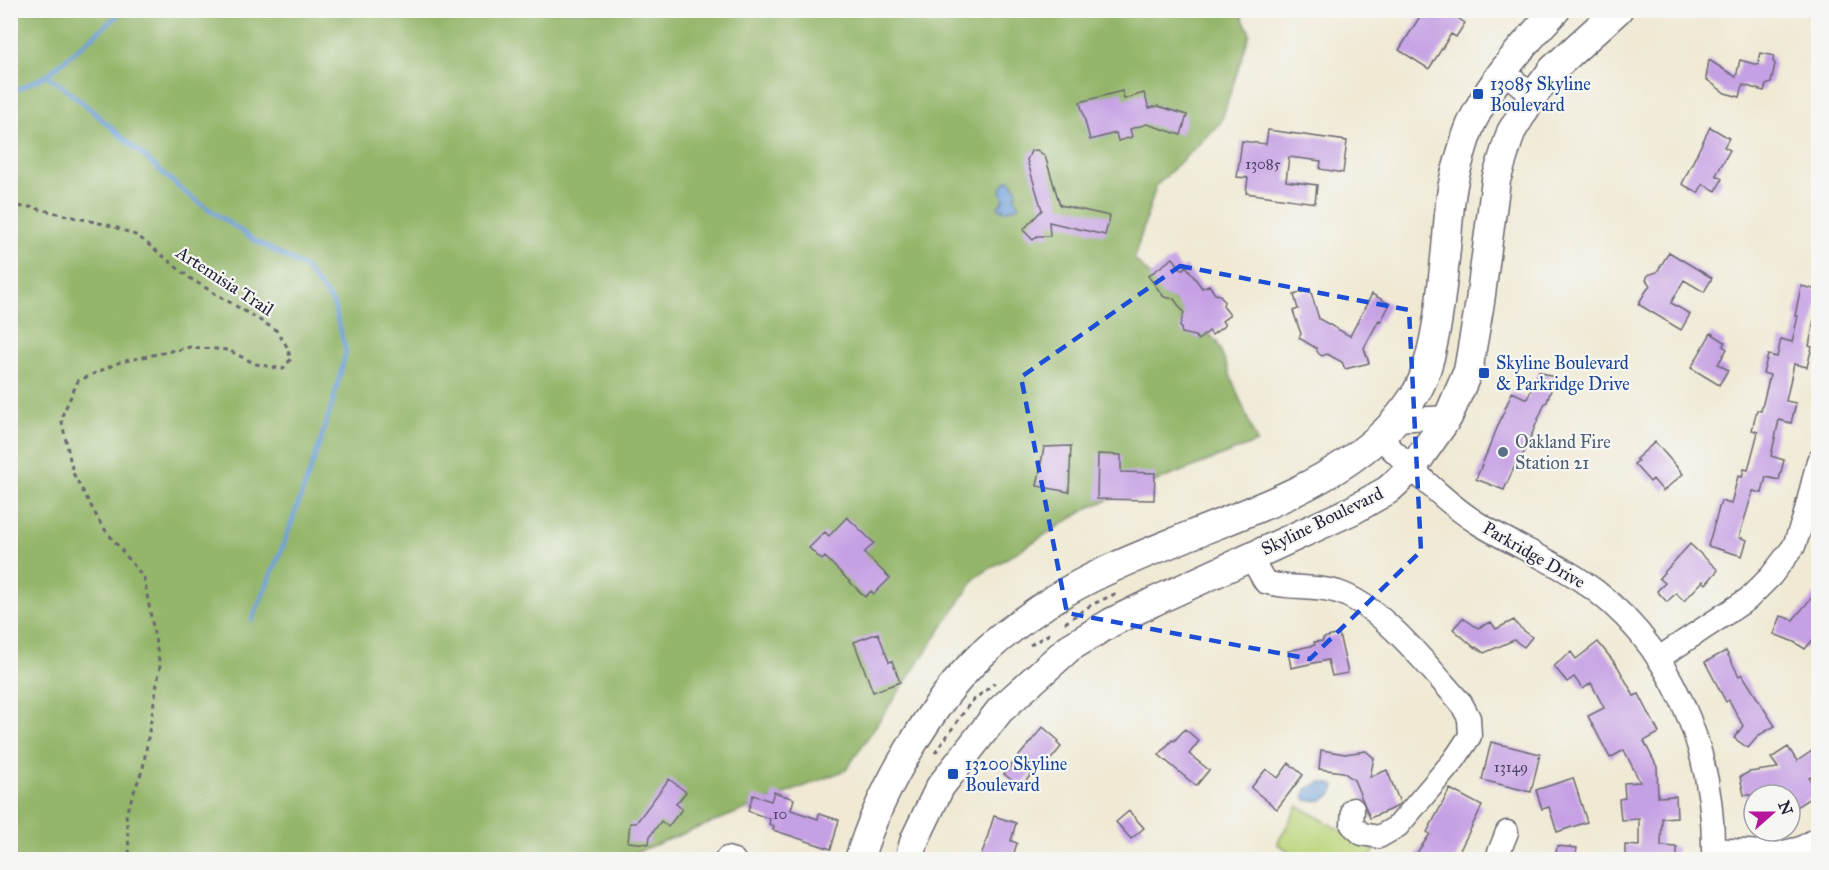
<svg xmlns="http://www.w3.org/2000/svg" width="1829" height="870" font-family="'IM FELL Great Primer',serif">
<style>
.green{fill:#bbd57a;stroke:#6e7c5a;stroke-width:1.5}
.forest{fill:#94b66a;stroke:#5b6c52;stroke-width:1.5}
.water{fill:#6fa0d9;stroke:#48618a;stroke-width:1.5}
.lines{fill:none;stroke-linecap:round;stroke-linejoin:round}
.stream{stroke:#6fa0d9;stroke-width:4.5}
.building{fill:#c6a0e4}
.minor-casing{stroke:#6a6871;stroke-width:25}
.major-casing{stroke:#6a6871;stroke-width:31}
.path{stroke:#6a6871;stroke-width:3;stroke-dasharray:4.5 4.5;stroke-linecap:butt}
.minor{stroke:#fff;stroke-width:22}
.major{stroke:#fff;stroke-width:28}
.marked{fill:none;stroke:#1d4ed8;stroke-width:4.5;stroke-dasharray:12 8;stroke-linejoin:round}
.transit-dot{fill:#1a4fb4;stroke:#f6f6f2;stroke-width:2}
.service-dot{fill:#5c6f8a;stroke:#f6f6f2;stroke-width:2}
.labels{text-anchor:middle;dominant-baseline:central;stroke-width:4.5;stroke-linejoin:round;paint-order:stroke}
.number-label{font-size:15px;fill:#4b4265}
.transit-label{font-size:18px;fill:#164399;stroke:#f6f6f2;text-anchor:start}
.street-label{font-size:18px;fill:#22223b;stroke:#f6f6f2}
.service-label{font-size:18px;fill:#4e5e75;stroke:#f6f6f2;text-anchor:start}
</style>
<rect width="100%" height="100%" fill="#f6f6f2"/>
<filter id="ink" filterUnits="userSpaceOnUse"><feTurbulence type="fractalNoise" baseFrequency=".0167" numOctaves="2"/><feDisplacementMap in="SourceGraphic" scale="12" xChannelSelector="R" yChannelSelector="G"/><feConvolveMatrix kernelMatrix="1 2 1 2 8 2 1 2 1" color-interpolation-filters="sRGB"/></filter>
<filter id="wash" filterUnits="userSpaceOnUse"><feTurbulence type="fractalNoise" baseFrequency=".008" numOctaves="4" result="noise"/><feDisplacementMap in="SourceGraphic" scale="24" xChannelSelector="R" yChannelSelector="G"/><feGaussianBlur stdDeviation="1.35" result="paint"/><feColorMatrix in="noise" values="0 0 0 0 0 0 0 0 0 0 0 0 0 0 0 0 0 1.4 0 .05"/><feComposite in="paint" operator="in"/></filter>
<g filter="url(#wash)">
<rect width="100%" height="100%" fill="#f0ead5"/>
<path class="green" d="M1298 806 1375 850 1369 859H1303L1277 844Z"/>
<path class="forest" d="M10 11H1239L1250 33 1221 122 1156 186 1134 259 1217 342 1257 442 1090 507 976 577 846 770 624 857 622 859H11Z"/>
<path class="water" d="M1007 180 1011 181 1017 190 1015 197 1019 206 1006 211 1003 208 1002 211 998 206 1004 200C1000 189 999 190 1007 180Z
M1321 782 1335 785C1334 799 1319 803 1306 800L1304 796 1306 789Z"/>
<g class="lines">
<path class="stream" d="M47 75 82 102 187 194 254 240 304 267 333 303 346 352 332 405 314 460 282 549 252 620
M10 93 47 75 124 10"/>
</g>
<g id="blocks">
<path class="building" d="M1424 10H1446L1465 23 1456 37 1451 34 1429 69 1399 50Z
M1761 53 1774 56 1773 61 1775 64 1771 83 1766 85 1764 91 1743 85 1740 97 1725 93 1706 79 1709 60 1736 77 1740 60 1758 65Z
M1122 91 1124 99 1144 93 1149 108 1158 106 1187 115 1181 135 1147 124 1130 129 1132 137 1118 141 1116 133 1090 140 1080 102Z
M1710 127 1729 138 1724 147 1730 150 1716 175 1722 179 1716 191 1703 184 1698 193 1682 184Z
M1268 130 1347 141 1343 173 1320 169 1321 161 1289 157 1286 181 1317 185 1315 203 1246 193 1248 178 1237 177 1242 141 1266 144Z
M1037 150 1045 156 1060 205 1110 216 1105 235 1049 222 1050 236H1037L1033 240 1023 230 1042 210 1027 160 1031 151Z
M1669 252 1712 278 1704 292 1684 280 1671 303 1690 314 1681 330 1638 304 1650 285 1646 280 1648 275 1657 272Z
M1173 258 1182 270 1186 266 1202 288 1209 285 1215 294 1220 295 1224 301 1223 306 1230 315 1222 321 1225 325 1212 335 1209 331 1198 340 1195 336 1182 333 1180 325 1184 313 1174 299 1164 297 1148 276Z
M1801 286 1818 290V299L1809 346 1812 347 1807 367 1794 364 1786 401 1796 403 1791 423 1779 420 1771 456 1784 460 1779 480 1766 477 1762 493 1753 491 1739 537 1747 540 1742 556 1708 546 1721 501 1731 504 1738 476 1742 477 1744 469 1748 470 1758 432 1752 430 1757 410 1761 411 1770 375 1763 373 1768 355 1777 357 1781 339 1792 342 1798 316H1795Z
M1310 289 1319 319 1350 336 1372 294 1390 304 1381 321 1379 320 1364 348 1369 363 1345 369 1342 362 1327 354 1322 356 1318 353 1316 348 1299 338 1301 334 1293 311 1298 309 1294 295Z
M1711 333 1725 342 1723 346 1727 349 1718 364 1728 370 1719 385 1691 368Z
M1539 371 1555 378 1547 402 1545 403 1520 462 1517 461 1504 490 1476 479 1512 392 1527 399Z
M1655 442 1683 474 1663 491 1653 479 1650 482 1634 464 1638 461 1636 459Z
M1071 446 1069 492 1037 486 1044 447Z
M1098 454 1121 455V472L1155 473 1154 500 1097 499Z
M847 517 874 543 864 553 890 578 874 594 871 591 865 597 825 557 822 560 809 548 825 532 829 536Z
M1690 544 1718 570 1706 584 1703 581 1684 601 1676 593 1667 602 1657 591 1665 583 1659 578Z
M1818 590V634L1805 649 1794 642 1774 634 1781 616 1793 620Z
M1463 618 1478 628 1491 622 1496 629 1514 620 1517 625 1532 637 1524 647 1514 640 1484 653 1476 647 1475 648 1453 629Z
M878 633 889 662 892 661 900 682 873 692 854 642Z
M1339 634 1348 673 1332 676 1328 660 1291 668 1288 651 1315 645 1314 642 1323 641V638Z
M1598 642 1618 667 1634 696 1639 694 1659 733 1644 741 1657 767 1658 797 1676 796 1677 817 1662 818 1661 846 1677 847V860H1625V845L1639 846V819L1621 820 1619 799 1625 798 1624 783 1640 782 1624 750 1610 758 1588 716 1604 708 1591 683 1583 689 1574 677 1567 682 1554 666 1571 652 1576 659Z
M1726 651 1739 676 1742 674 1775 726 1759 735 1748 748 1734 738 1743 726 1729 700 1726 702 1705 662Z
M1043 727 1059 741 1057 743 1061 747 1047 764 1044 761 1020 787 1004 774Z
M1185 729 1199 741 1189 754 1209 770 1196 786 1159 755 1172 740 1174 741Z
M1491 742 1540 754 1531 792 1482 780Z
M1788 747 1797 761 1818 747V772L1809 778 1818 793 1790 811V795H1744L1740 777 1749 772 1778 768 1771 758Z
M1321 750 1345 754 1366 751 1374 758 1370 777 1387 770 1400 803 1396 807 1370 818 1354 780 1343 772 1319 769Z
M1289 763 1303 775 1277 809 1251 788 1266 769 1278 778Z
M1573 778 1587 822 1557 832 1549 807 1542 809 1536 790Z
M669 779 686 792 676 804 682 809 668 827 661 821 650 836 649 844 628 842 630 823H636Z
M1450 789 1482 806 1455 860H1412L1430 834 1427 832Z
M774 792 794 799 791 810 818 819 819 814 839 820 831 849 773 830 774 826 769 824 770 819 748 811 753 795 771 801Z
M1129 811 1144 828 1131 839 1116 822Z
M994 816 1016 823 1011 841 1017 843 1012 860H980Z
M1557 846 1577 848 1575 860H1555Z"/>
</g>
</g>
<g filter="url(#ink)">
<use href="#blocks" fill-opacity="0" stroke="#6a6871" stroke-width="1.5"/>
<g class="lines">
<g class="minor-casing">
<path id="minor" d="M1503 71 1533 96
M1394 420 1448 417
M1379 437C1409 465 1445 503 1479 524 1512 544 1547 558 1579 579 1672 640 1716 752 1713 860
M1250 556 1265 582C1290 590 1312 584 1338 592 1383 607 1429 668 1461 703L1469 718 1470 736 1454 760 1398 826 1379 837 1362 834 1352 825 1353 809
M1659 658 1748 599 1771 576 1794 546 1804 518 1818 461
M1713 849 1779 853 1801 848 1818 838
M727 858 734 860
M1496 860 1507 832"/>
</g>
<g class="major-casing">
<path id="major" d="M859 860C879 792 931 703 982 654 1006 632 1035 611 1062 594 1102 570 1147 553 1191 535 1256 509 1324 486 1378 438 1392 426 1406 408 1416 393 1437 359 1443 278 1447 238 1449 215 1450 190 1457 168 1462 151 1466 133 1474 118 1494 77 1525 43 1556 10
M909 860 915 839 940 787 1000 710 1069 648 1112 622 1153 602 1353 510 1388 490 1413 467 1448 417 1468 371 1480 302 1496 180 1511 132 1533 96 1553 69 1618 10"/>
</g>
<path class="path" d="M10 206 30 207 112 226 138 236 191 279 276 330 286 345 291 359 283 369 256 364 228 350 190 347 120 362 78 381 61 418 73 473 102 526 144 578 160 666 143 768 126 813 130 860
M1065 623 1091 605 1117 593
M1030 645 1053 632
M935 753 971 702 995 683"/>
<use href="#minor" class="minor"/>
<use href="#major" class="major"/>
</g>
</g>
<path class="marked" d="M1180 266 1409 310 1421 551 1310 659 1067 613 1021 377Z"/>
<g class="transit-dot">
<rect x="1472" y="88" width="12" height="12" rx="3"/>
<rect x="1478" y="367" width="12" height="12" rx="3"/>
<rect x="947" y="768" width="12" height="12" rx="3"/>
</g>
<circle class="service-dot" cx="1503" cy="452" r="6"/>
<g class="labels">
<g class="number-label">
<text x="1263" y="164">13085</text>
<text x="1511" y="767">13149</text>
<text x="780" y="814">10</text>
</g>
<g class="transit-label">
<text x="1490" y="84">13085 Skyline<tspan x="1490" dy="21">Boulevard</tspan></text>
<text x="1496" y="363">Skyline Boulevard<tspan x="1496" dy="21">&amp; Parkridge Drive</tspan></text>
<text x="965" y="764">13200 Skyline<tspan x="965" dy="21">Boulevard</tspan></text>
</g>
<g class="street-label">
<text transform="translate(225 281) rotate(33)">Artemisia Trail</text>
<text transform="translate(1322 521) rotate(-26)">Skyline Boulevard</text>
<text transform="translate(1534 555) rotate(30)">Parkridge Drive</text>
</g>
<g class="service-label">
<text x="1515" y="442">Oakland Fire<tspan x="1515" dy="21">Station 21</tspan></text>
</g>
</g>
<rect width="1829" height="870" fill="none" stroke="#f6f6f2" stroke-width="36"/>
<g transform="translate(1772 813) rotate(69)"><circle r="28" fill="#f6f6f2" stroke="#a1a1a9" stroke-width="1.5"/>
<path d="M0-4.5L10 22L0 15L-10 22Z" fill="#b5179e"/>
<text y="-9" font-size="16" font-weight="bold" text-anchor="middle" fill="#22223b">N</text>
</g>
</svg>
